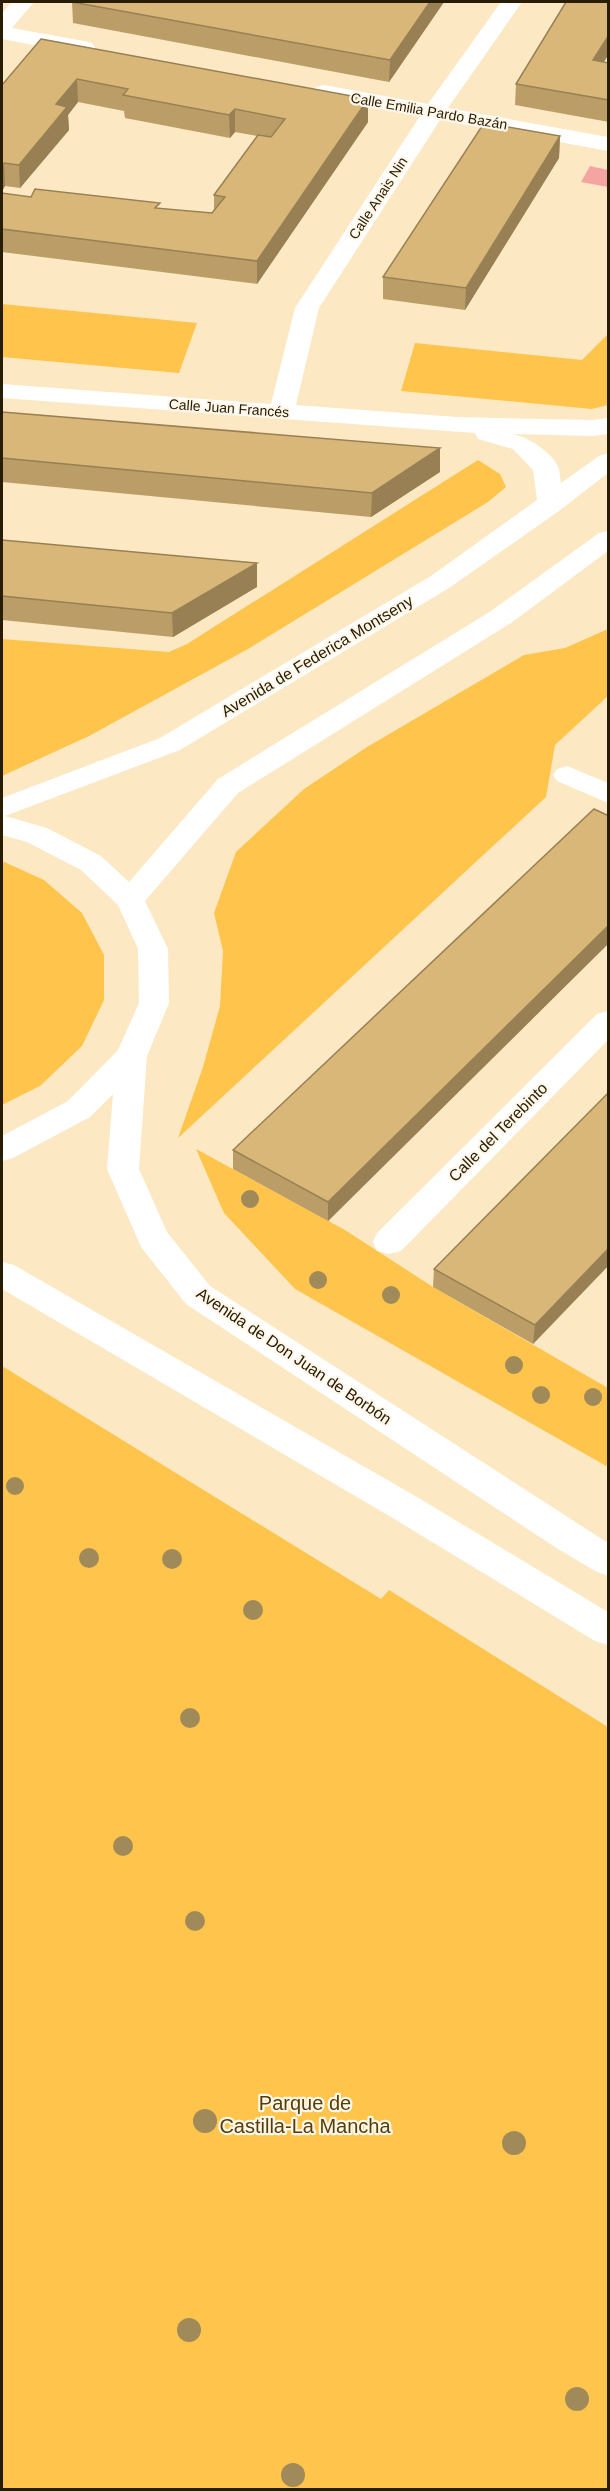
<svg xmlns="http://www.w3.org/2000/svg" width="610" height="2491" font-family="Arial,sans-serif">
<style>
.green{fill:#fec44b}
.water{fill:#f4a5a2}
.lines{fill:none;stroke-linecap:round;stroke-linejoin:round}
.minor{fill:#fff;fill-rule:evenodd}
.tree{fill:#a18a5a}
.wall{fill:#bb9d67}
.shaded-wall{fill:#988054}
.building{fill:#d9b778;stroke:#988054;stroke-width:1.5}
.labels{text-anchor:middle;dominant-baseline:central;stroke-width:4.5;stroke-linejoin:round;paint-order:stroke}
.far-street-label{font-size:14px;fill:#281c02;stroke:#fef7ea}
.street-label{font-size:16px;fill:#281c02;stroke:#fef7ea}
.near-park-label{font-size:20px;fill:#563d05;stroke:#fef7ea}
</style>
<rect width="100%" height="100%" fill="#fce8c3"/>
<path class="green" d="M2 304 197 323 179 373 2 357Z
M608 334V405L592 409 401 391 415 343 582 360Z
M478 460 500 474 506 487 488 502 248 649 89 736 2 776V639L169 652 187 644Z
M608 629V696L555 745 546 797 178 1138 203 1067 220 1006 223 951 214 913 236 852 304 789 367 747 524 655 565 648Z
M2 861 44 880 82 913 104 955V1000L82 1046 40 1086 2 1105Z
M196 1149 345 1230 433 1287 608 1388V1467L295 1289 224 1213Z
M2 1366 381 1599 389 1590 608 1727V2489H2Z"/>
<path class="water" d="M590 166 608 170V187L581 182Z"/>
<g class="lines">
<path class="minor" d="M12 2H34L12 28 84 41 92 43 95 48 92 53 84 55 2 39V13Z
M501 2H522L448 108 608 137V151L440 120 319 308 296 405 457 417 592 420 608 418V434L592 436 514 434C529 438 554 453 559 469 560 473 560 479 561 483L599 456 608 453V473L559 511 449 588 180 750 5 816 47 828 101 856 129 882 218 779 491 611 599 533 608 531V551L511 623 238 793 145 901 168 949 169 1003 147 1056 139 1169 167 1232 210 1286 608 1543V1576L595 1571 558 1549 186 1304 141 1247 107 1169 113 1094 90 1117 13 1158 2 1161V1136L68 1101 118 1050 139 1003 138 949 118 905 81 870 27 842 2 835V798L160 738 431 576 537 500 533 470 513 449 478 439 475 433 2 398V384L271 404 295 308 420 116 324 99 316 97 313 92 316 87 324 85 428 104Z
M567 766 608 783V803L557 781 553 775 557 769Z
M608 1011V1040L401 1251 389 1254 377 1251 373 1242 377 1233 597 1014Z
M2 1262 14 1265 417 1497 608 1612V1645L595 1641 391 1517 2 1289Z"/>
</g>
<g class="tree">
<circle cx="250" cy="1199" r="9"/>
<circle cx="318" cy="1280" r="9"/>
<circle cx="391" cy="1295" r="9"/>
<circle cx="514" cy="1365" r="9"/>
<circle cx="541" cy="1395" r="9"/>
<circle cx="593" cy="1397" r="9"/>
<circle cx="15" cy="1486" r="9"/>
<circle cx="89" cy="1558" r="10"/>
<circle cx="172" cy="1559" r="10"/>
<circle cx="253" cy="1610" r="10"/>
<circle cx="190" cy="1718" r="10"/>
<circle cx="123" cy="1846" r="10"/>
<circle cx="195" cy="1921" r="10"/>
<circle cx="205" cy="2121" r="12"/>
<circle cx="514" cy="2143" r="12"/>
<circle cx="189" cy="2330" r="12"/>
<circle cx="577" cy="2399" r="12"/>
<circle cx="293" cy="2475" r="12"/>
</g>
<path class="wall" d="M72 2H444L389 82 73 23Z
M609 2V54L603 62 609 63V122L515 105 516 84Z
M41 39 368 99V122L257 284 2 252V193L31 197 212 213 214 211V195L257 136 235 132 230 138 125 118 124 111 78 102 68 115 69 130 20 188 5 186 2 191V85Z
M560 136 559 158 465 310 383 299V277Z
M2 412 440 448V472L371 517 2 482Z
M2 540 257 587 173 637 2 620Z
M609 816V943L328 1221 233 1169V1150Z
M609 1092V1265L533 1344 433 1287 434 1269Z"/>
<path class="shaded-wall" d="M430 2H444L389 82 390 60Z
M609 35V54L591 82 593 60Z
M77 79 78 102 68 115 69 130 20 188 19 165 56 104Z
M368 99V122L257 284V261Z
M235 109V132L230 138 229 115Z
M560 136 559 158 465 310 466 288Z
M4 163 5 186 2 191V166Z
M440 448V472L371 517 372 493Z
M257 563V587L173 637 172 613Z
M609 925V943L328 1221V1202Z
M609 1248V1265L533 1344 535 1325Z"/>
<path class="building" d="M72 2H430L390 60Z
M566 2H609V35L593 60 609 63V100L516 84Z
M41 39 368 99 257 261 2 229V193L31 197 35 189 160 203 155 208 212 213 225 197 214 195 258 135 271 137 285 119 235 109 229 115 123 95 128 89 77 79 56 104 67 107 19 165 4 163 2 166V85Z
M484 123 560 136 466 288 383 277Z
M2 412 440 448 372 493 2 458Z
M2 540 257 563 172 613 2 596Z
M594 809 609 816V925L328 1202 233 1150Z
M609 1092V1248L535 1325 434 1269Z"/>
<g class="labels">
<g class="far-street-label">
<text transform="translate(429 111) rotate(10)">Calle Emilia Pardo Bazán</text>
<text transform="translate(378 198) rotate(-57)">Calle Anais Nin</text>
<text transform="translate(229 408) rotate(4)">Calle Juan Francés</text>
</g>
<g class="street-label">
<text transform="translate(317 656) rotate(-31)">Avenida de Federica Montseny</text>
<text transform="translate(498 1132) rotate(-45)">Calle del Terebinto</text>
<text transform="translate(294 1356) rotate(34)">Avenida de Don Juan de Borbón</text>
</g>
<g class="near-park-label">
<text x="305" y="2103">Parque de<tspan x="305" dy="23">Castilla-La Mancha</tspan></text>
</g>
</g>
<rect width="610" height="2491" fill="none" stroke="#281c02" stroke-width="6"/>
</svg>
